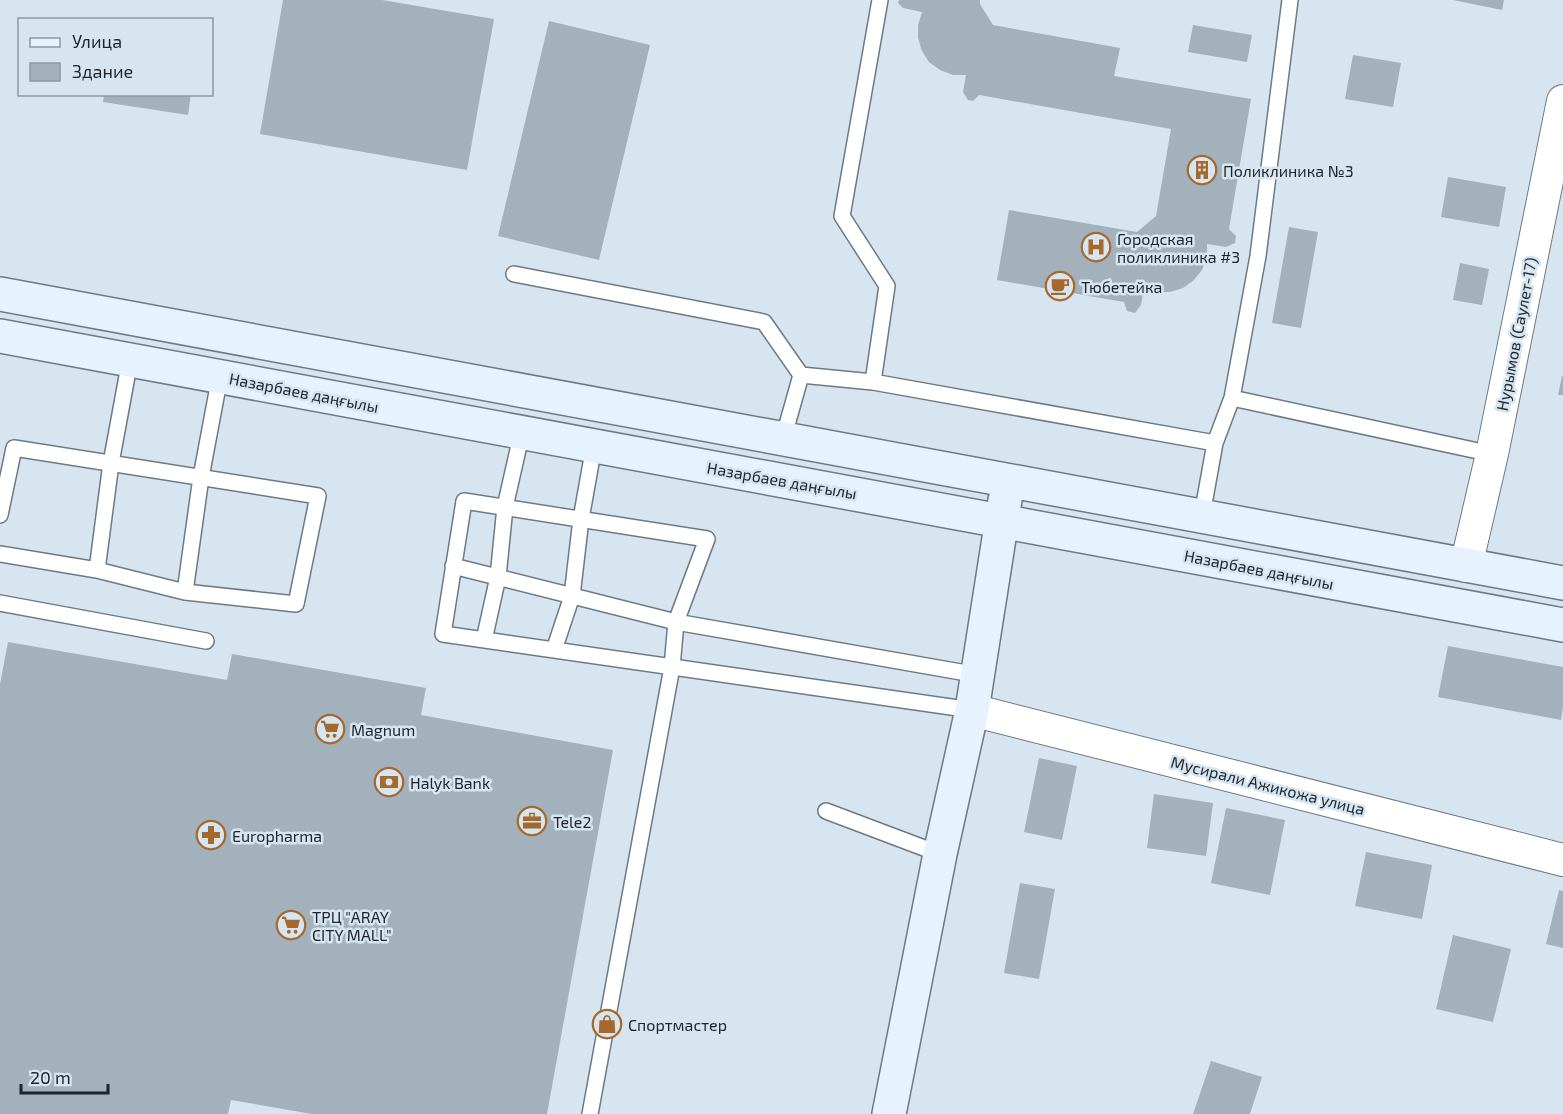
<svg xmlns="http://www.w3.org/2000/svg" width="1563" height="1114" font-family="'Exo 2',sans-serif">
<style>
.building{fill:#a3b1bd}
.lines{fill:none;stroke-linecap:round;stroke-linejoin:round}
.lane-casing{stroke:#6c7a84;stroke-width:18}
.street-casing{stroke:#6c7a84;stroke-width:34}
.secondary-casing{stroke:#6c7a84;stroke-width:36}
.lane{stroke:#fff;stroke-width:15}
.street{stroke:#fff;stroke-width:32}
.secondary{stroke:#e6f3fe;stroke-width:33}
.labels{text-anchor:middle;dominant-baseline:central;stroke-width:5;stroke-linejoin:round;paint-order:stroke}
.poi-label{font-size:16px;fill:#1f2429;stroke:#d7e5f1;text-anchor:start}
.street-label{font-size:16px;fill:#1f2429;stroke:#d7e5f1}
</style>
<rect width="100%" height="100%" fill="#d7e5f1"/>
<path class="building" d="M283 0H382L494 19 467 170 260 134Z
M899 0H980V4L993 25 1120 48 1114 76 1251 99 1229 229 1236 236 1235 243 1226 247 1207 244V257L1202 270 1194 280 1183 288 1170 292H1157L1144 288 1141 305 1135 313 1127 311 1124 302 997 280 1009 210 1137 232 1156 216 1171 129 979 95 973 101 968 100 963 92 966 75H953L940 70 929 62 922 51 918 38V25L922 12 903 8 898 3Z
M1453 0H1504L1502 10Z
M549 21 650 45 599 260 498 236Z
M1193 25 1252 35 1247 62 1188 52Z
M1353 55 1401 63 1393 107 1345 99Z
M104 94H191L188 115 103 102Z
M1448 177 1506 187 1499 227 1441 217Z
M1289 227 1318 232 1301 328 1272 323Z
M1460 263 1489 269 1482 305 1453 300Z
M1562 376H1563V395H1558Z
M8 642 227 680 232 654 426 688 421 715 613 750 547 1114H312L231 1100 228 1114H0V684Z
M1448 646 1563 667V707L1561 720 1438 697Z
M1039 758 1077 766 1062 840 1024 832Z
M1154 794 1213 803 1206 856 1147 848Z
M1226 808 1285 820 1270 895 1211 883Z
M1366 852 1432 865 1422 919 1355 906Z
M1020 883 1055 889 1039 979 1004 973Z
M1559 890 1563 891V948L1546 944Z
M1453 935 1511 949 1493 1022 1436 1009Z
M1211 1061 1262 1077 1250 1114H1193Z"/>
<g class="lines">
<g class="lane-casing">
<path id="lane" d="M514 274 764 322 801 375 783 439
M801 375 873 382 1215 443 1202 515
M873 382 887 286 842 216 880 0
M1232 398 1492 454
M1215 443 1232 398 1258 256 1290 0
M0 515 14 448 318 496 296 604 185 592 97 570 0 554
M453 566 676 622 672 667 590 1114
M97 570 111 463 130 360
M185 592 201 477 220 376
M0 603 206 641
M484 640 498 577 505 507 522 432
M554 650 572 596 581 519 594 446
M972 710 443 634 464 501 707 539 676 622 978 675
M826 811 940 854"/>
</g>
<g class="street-casing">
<path id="street" d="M1466 566 1492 454 1563 101
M972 710 1563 860"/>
</g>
<g class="secondary-casing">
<path id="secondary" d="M0 294 1563 583
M0 336 1563 625
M889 1114 940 854 972 710 1005 500"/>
</g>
<use href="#lane" class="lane"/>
<use href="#street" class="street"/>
<use href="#secondary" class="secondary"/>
</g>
<defs>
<g id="building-ring" transform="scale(1.5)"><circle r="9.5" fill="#d7e5f1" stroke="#a6692c" stroke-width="1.5"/><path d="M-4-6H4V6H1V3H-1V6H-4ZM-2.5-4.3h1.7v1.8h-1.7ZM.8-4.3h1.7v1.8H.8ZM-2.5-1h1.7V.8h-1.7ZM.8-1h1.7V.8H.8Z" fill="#a6692c"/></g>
<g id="hospital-ring" transform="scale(1.5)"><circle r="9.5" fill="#d7e5f1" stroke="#a6692c" stroke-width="1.5"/><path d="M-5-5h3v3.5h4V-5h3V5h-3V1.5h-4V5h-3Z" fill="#a6692c"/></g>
<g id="cafe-ring" transform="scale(1.5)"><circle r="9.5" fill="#d7e5f1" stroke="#a6692c" stroke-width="1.5"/><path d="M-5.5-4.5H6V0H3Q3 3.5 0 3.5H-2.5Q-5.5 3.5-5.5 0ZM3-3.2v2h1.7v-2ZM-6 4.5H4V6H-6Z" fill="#a6692c"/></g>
<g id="supermarket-ring" transform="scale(1.5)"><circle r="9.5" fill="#d7e5f1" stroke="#a6692c" stroke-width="1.5"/><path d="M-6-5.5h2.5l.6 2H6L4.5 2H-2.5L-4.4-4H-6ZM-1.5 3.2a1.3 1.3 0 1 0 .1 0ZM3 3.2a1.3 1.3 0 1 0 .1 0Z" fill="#a6692c"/></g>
<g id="bank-ring" transform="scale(1.5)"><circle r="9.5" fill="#d7e5f1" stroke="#a6692c" stroke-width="1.5"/><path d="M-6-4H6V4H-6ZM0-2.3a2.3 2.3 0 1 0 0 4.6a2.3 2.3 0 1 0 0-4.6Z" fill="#a6692c"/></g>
<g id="office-ring" transform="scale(1.5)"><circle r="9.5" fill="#d7e5f1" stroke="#a6692c" stroke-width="1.5"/><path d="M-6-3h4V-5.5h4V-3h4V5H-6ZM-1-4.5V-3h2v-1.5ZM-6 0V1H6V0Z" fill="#a6692c"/></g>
<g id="pharmacy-ring" transform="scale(1.5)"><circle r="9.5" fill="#d7e5f1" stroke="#a6692c" stroke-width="1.5"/><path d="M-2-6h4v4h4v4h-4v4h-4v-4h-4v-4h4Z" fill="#a6692c"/></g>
<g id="shop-ring" transform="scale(1.5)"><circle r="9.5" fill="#d7e5f1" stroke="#a6692c" stroke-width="1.5"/><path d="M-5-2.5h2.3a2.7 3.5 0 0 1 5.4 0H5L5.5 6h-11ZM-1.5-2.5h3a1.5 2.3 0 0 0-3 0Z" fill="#a6692c"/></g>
</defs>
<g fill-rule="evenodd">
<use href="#building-ring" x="1202" y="170"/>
<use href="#hospital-ring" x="1096" y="247"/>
<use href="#cafe-ring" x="1060" y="286"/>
<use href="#supermarket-ring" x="330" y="729"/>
<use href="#bank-ring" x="389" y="782"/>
<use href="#office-ring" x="532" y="821"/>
<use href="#pharmacy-ring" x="211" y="835"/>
<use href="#supermarket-ring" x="291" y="925"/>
<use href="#shop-ring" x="607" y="1024"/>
</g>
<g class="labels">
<g class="poi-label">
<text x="1223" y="170">Поликлиника №3</text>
<text x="1117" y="238">Городская<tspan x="1117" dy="18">поликлиника #3</tspan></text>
<text x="1081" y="286">Тюбетейка</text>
<text x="351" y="729">Magnum</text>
<text x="410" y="782">Halyk Bank</text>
<text x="553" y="821">Tele2</text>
<text x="232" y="835">Europharma</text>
<text x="312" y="916">ТРЦ "ARAY<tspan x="312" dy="18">CITY MALL"</tspan></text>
<text x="628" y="1024">Спортмастер</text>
</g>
<g class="street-label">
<text transform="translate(1516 334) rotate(-79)">Нурымов (Саулет-17)</text>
<text transform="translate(304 392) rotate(11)">Назарбаев даңғылы</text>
<text transform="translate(782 480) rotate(10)">Назарбаев даңғылы</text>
<text transform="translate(1259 569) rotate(11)">Назарбаев даңғылы</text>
<text transform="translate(1268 785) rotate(14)">Мусирали Ажикожа улица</text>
</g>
</g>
<rect x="18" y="18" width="195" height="78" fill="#d7e5f1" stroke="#8d98a1" stroke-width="1.5"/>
<rect x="30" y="38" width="30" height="9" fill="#e6f3fe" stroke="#8d98a1" stroke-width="1.5"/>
<text x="72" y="48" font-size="18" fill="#1f2429">Улица</text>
<rect x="30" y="63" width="30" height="18" fill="#a3b1bd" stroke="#8d98a1" stroke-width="1.5"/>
<text x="72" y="78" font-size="18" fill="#1f2429">Здание</text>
<path d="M21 1084v9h87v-9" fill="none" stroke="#1f2429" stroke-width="3"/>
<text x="30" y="1084" font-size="18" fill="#1f2429" stroke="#d7e5f1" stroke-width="4.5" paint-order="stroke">20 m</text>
</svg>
